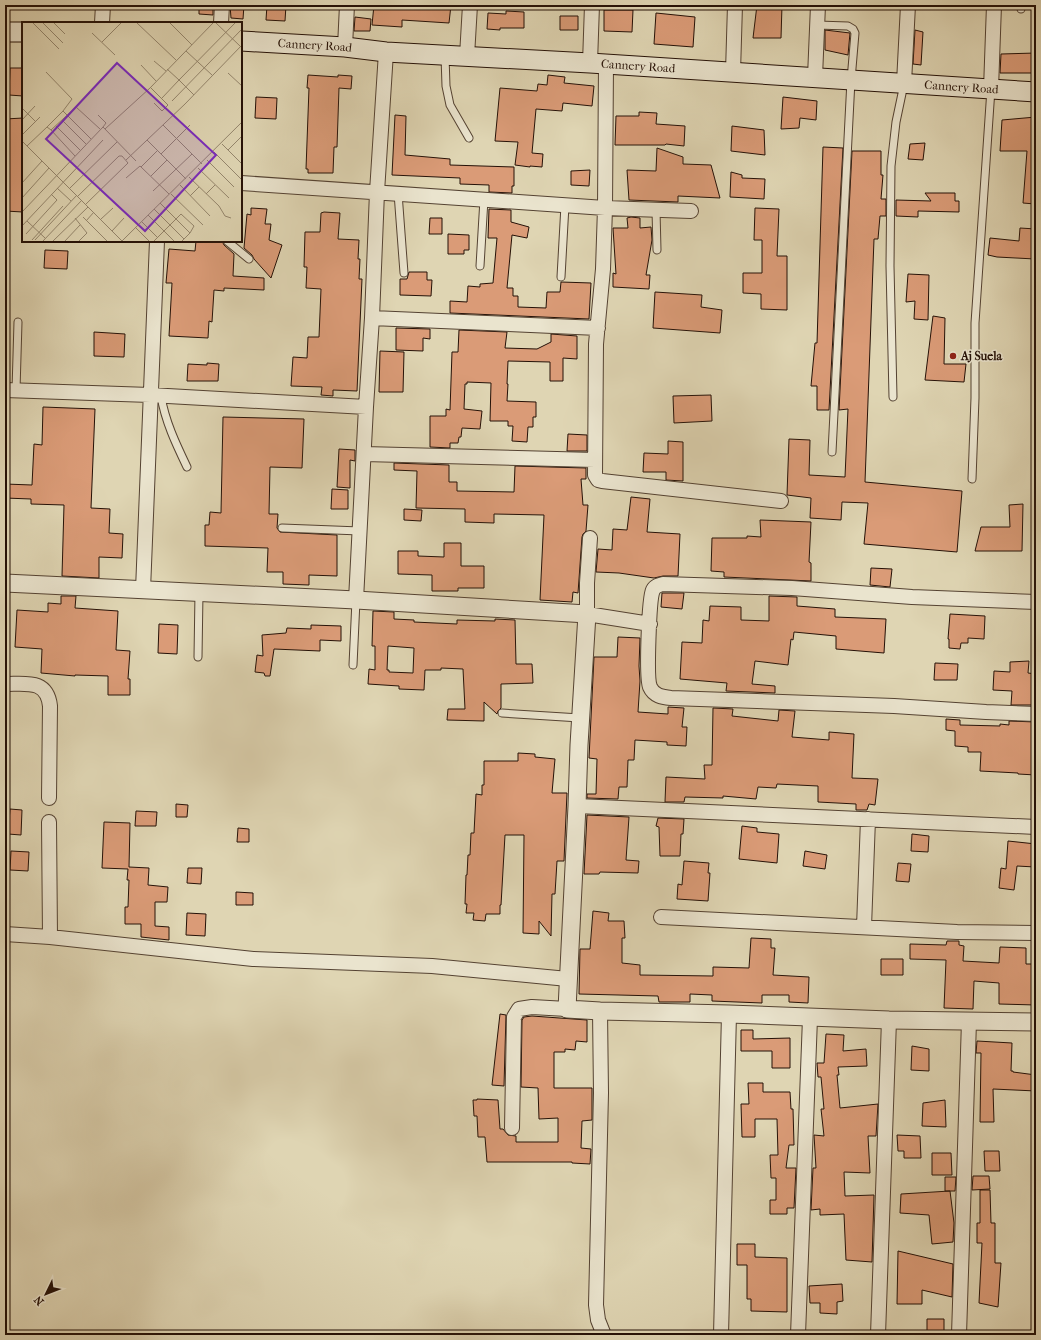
<svg xmlns="http://www.w3.org/2000/svg" width="1041" height="1340" font-family="'IM FELL French Canon',serif">
<style>
.building{fill:#da9b77;stroke:#251107;fill-rule:evenodd}
.lines{fill:none;stroke-linecap:round;stroke-linejoin:round}
.service-casing{stroke:#544232;stroke-width:9}
.minor-casing{stroke:#544232;stroke-width:16}
.tertiary-casing{stroke:#544232;stroke-width:19}
.secondary-casing{stroke:#251107;stroke-width:21}
.service{stroke:#eae4ce;stroke-width:7}
.minor{stroke:#eae4ce;stroke-width:14}
.tertiary{stroke:#eae4ce;stroke-width:17}
.secondary{stroke:#eae4ce;stroke-width:19}
.poi-dot{fill:#8f2418;stroke:#eae4ce;stroke-width:1.5}
.labels{text-anchor:middle;dominant-baseline:central;stroke-width:3;stroke-linejoin:round;paint-order:stroke}
.street-label{font-size:12px;fill:#251107;stroke:#eae4ce}
.poi-label{font-size:12px;font-weight:bold;fill:#251107;stroke:#eae4ce;text-anchor:start}
.inset-road{fill:none;stroke:#95876e;stroke-width:1}
.view{fill:#7b2cbf;fill-opacity:0.15;stroke:#7b2cbf;stroke-width:2}
.inset-edge{fill:none;stroke:#251107;stroke-width:2}
</style>
<rect width="100%" height="100%" fill="#dfd5b3"/>
<filter id="stains"><feTurbulence type="fractalNoise" baseFrequency=".005" numOctaves="4"/><feColorMatrix values="0 0 0 0 .2 0 0 0 0 .09 0 0 0 0 .02 0 0 0 .5 -.17"/></filter>
<radialGradient id="worn" r=".72"><stop offset=".6" stop-color="#630" stop-opacity="0"/><stop offset="1" stop-color="#630" stop-opacity=".3"/></radialGradient>
<path class="building" d="M199 5H213V15L199 14Z
M230 5H244L243 19 231 18Z
M267 5H286L285 21 266 20Z
M374 5H451L449 23 402 20V27L372 25Z
M757 5H782L781 38H753Z
M604 10H633L632 32 604 31Z
M506 11 524 12V28H500V30L487 29 488 13 506 14Z
M656 13 695 17 693 47 654 44Z
M560 16H578V30H560Z
M355 17 371 19 370 31H354Z
M825 30 850 33 848 55 825 50Z
M915 30 923 32 921 65 913 64Z
M1036 53V73H1000L1001 54Z
M10 68H23V96L9 95Z
M308 75 338 77V75L352 76 351 89 339 88 337 147H334L333 173H308V169H306L309 88H307Z
M548 75 565 77 564 83 594 86 592 106 563 103 562 111 536 109 532 153 543 154 542 167 530 166V167L515 165 518 142 495 141 500 88 537 91 538 84 547 85Z
M256 97 277 98 276 119 255 118Z
M783 97 817 101 816 120 800 118 799 128 781 129Z
M639 112 657 113 656 124 685 126 684 146 666 144 665 145H615L616 116H639Z
M395 115 406 116 405 155 450 159V165L514 167V186H512V193L489 192V185L460 184V178L392 175Z
M1036 117 1035 204 1023 203 1027 151H1000L1002 120Z
M23 118V212L5 211V142H7L5 119Z
M732 126 764 130 765 155 731 151Z
M925 143 923 160 908 159 910 144Z
M823 147 843 148 829 410H817V386H811L815 343H817Z
M657 148 683 157V164L711 165 720 198 678 196V202L629 200 627 170 656 171Z
M852 151H881V175H883L881 199H886V216H880L878 239H874L865 482 962 491 957 552 864 544 868 503 842 502 841 520 810 518 811 498 787 495 789 439 810 440 809 475 845 477 848 409 839 410Z
M590 170 589 186 571 185V171Z
M731 172 742 175V178L765 179 764 199 730 197Z
M925 193H955V201H959V212L918 211V217L896 216V200L931 201Z
M251 208 267 209 265 224H271L269 240 282 245 271 278 254 259 252 255 244 248 247 214 251 215Z
M755 208 779 209 777 256H787V310L761 309V294L743 293V273H762V240H754Z
M489 209 511 210V222L529 227 527 238 512 235 507 288H513V296H518V307L546 308 547 292H560L561 282 591 283 589 319 450 313V301L467 302 468 286 480 287V284L493 283 497 238H488Z
M324 212 340 213 338 239 359 240 358 259H360L359 279H362L357 391 333 390V396L321 395 322 387 291 386 293 357 307 358 308 337H319L321 289 306 288 307 267H304L305 232H320L321 213Z
M631 217 640 218V228L651 227 652 240 646 275H650L649 289 613 287V273L616 274 613 228H628L627 218Z
M430 218H442V234H429Z
M1020 228 1036 229 1035 259 997 257 988 255 990 238 1019 241Z
M448 234 469 235V250H464V254H448Z
M196 241H222L224 245 234 254 233 276 264 278V290L224 288V291L214 290 212 322 209 321 208 338 169 336 172 283H166L169 249 195 251Z
M45 250 68 251 67 269 44 268Z
M409 272H427V280H432L431 296 400 295V279H407Z
M908 274 929 275 928 320 914 319 915 301 906 302Z
M655 292 702 295 701 307 722 310 720 333 653 328Z
M933 316 945 318 944 364H966L964 382 925 380Z
M396 328 430 329V339L423 338V351L396 350Z
M459 330 507 332 505 348 537 349 551 342V334L577 336V359L563 358V381H550V362L508 361 507 384H508L507 401 536 402V417H533V427H528L527 442 512 441 513 426H508V421H490L491 383 467 382V384H465L464 409 482 411 480 429 462 428 461 437H459L458 443H450V448L430 447V416H446V409L450 410 452 352H458Z
M94 332 125 334 124 357 94 356Z
M380 351 404 352 403 392H379Z
M207 363 219 364 218 381H187L188 364 207 365Z
M711 395 712 421 674 423 673 396Z
M43 407 95 409 91 508 110 509 109 533 123 534 122 558 99 557V578L62 576 64 505 31 504V499L5 498V484L32 485 34 444 42 445Z
M223 417 304 419 302 468 270 467 269 514H278L277 528 280 532 337 535V576L309 575V585L283 584V572H267L268 548 205 546V525H209L210 512 221 513Z
M568 434 587 435V451H567Z
M668 441 683 442V481L666 480V472H643L644 453 668 454Z
M339 449 355 450V461L350 460V488L337 487Z
M394 463 449 465V482H457V491L514 492 515 466 586 468V479H581L583 505H588L586 531 583 534 582 537 578 593 573 592 572 602 540 600 544 515 494 514V523L465 522V509L416 508 417 471 394 470Z
M332 489 348 490V509H331Z
M631 497 650 499 647 532 680 534 678 576H663L654 578 619 573 596 572 598 549 612 550 613 529 627 530Z
M1023 504 1022 551H975L981 527H1010L1009 505Z
M404 509 422 510 421 521 404 520Z
M760 520 811 522 809 562 811 563V581L724 577V572L711 571 712 538H747V536L761 537Z
M444 543H461V566H484V588H458V591H432V575L398 574V551H418V556L444 557Z
M871 568 892 569 890 587 870 585Z
M662 593H684L682 609 661 607Z
M61 596H76L75 608 118 611 116 650 130 651 128 679H130V695H108V676L75 675V676L41 673 42 649 15 647 17 610 48 612V603L61 604Z
M769 596 797 597V606L835 609V617L886 619 884 653 836 649V636L794 632 793 640 791 639 788 665 755 661 752 684 775 686V693L726 691 727 683 680 679 682 642 702 643 703 620 709 621 710 606 741 607V620L769 621Z
M373 611 394 612V619L414 620V622L457 624V620L495 621V619L515 620 516 664H532L533 683 501 684V708L498 711 497 714 484 702V721L447 720 448 709H465L463 669 441 668V670H425L424 690 399 689V686L368 684 369 669 375 670V646H372ZM388 646 414 648 413 673 389 672V670H387Z
M950 614 985 616 984 639 968 638V643H961L960 649 949 648V639H948Z
M159 624 178 625 177 654 158 653Z
M311 625 341 626V641L320 640V651L274 649 270 676H265L264 673 255 672 257 655 263 656 262 635 286 633 287 628 311 629Z
M618 637 640 638 639 666 640 681 638 712 668 714V707L684 708 682 727H687L686 746 667 745V742L635 740 634 760H628L627 787H619L618 799 587 798V794H596L597 759 589 758 594 657H617Z
M1029 661 1028 673 1036 674 1035 705H1011L1012 691 993 690 994 671 1010 672V662Z
M935 663 958 664 957 680H934Z
M713 708 733 709 732 716 778 721 779 710 795 711 792 737 829 740V732L854 734 852 778 878 779 875 805 869 804 867 810H856V804L818 802V786L777 784 776 788 758 787 756 799 723 796V798L685 797 684 802H665L666 777 705 779 704 765H712Z
M946 719 960 720V725L1000 726V724L1009 725V721L1036 722V775L1018 774V773L980 771 981 752H968V747L955 746V731L946 730Z
M518 753 535 754V757L555 759 552 793H567L564 861H557L555 894H552L551 936 539 921V934L523 933 524 835H505L501 905H500V914H486L485 921 473 920 474 913H466L467 904H465L466 875H467L468 855H470L471 833H474L476 794 482 795V785H484V761H518Z
M176 804 188 805 187 817H176Z
M10 809 22 810 21 835 8 834Z
M136 811 157 812 156 826H135Z
M587 815 629 817 626 860 639 861 638 873 600 872 599 874H584Z
M658 818 684 819 683 834H681L680 856H660L659 827 656 826Z
M104 822 130 823 129 867 149 868 148 885 168 887 167 902H155V926L169 927V940L141 937V924H125V907H128L129 880H127L128 869 102 868Z
M742 826 757 828V832L779 834 777 863 739 859Z
M238 828 249 829V842H237Z
M912 834 929 836 928 852 911 851Z
M1008 841 1036 844 1035 867 1017 866 1014 890 999 888 1001 868 1006 869Z
M11 851 29 852 28 871 10 870Z
M805 851 827 855 825 869 803 866Z
M684 861 709 863 708 873H710L708 901 677 899 678 884 682 885Z
M898 863 911 864 909 882 896 881Z
M188 868H202L201 884 187 883Z
M236 892 253 893V905H236Z
M593 911 609 913 608 921H624L625 938H622V963L640 965V975L713 976V967L749 968 751 938 771 939V948H775L773 975 809 977 808 1003 789 1002V995H762V1003L712 1001V995L690 994V1002H659L658 996 579 994 580 949H590Z
M187 913 206 914 205 936 186 935Z
M947 941H959V945L964 946 963 961 999 963 1000 947 1026 948V964H1036V1005L999 1004V983L974 981 973 1009 944 1008 946 960 910 959V944L946 945Z
M881 959H903V975H881Z
M500 1014 506 1015 504 1086 492 1085Z
M532 1016 587 1020V1042L576 1041 575 1050 565 1049V1052H554V1088H592V1120L582 1121 581 1148 591 1149 590 1164 572 1163V1162H487L485 1137H478L477 1116H474L473 1100H477V1099L498 1100 500 1129H503L508 1135 516 1136V1142H558V1118L539 1119 538 1088 521 1087 522 1020 524 1017Z
M741 1030H753V1039L790 1038V1068H772V1051H741Z
M826 1034 844 1035 843 1051 866 1049 867 1066 838 1067 839 1075H837L840 1108 878 1104 876 1136H868L870 1173 844 1172 845 1196 874 1195 872 1262 846 1260 844 1214 820 1215V1209L811 1210 813 1168H816L814 1135 824 1136 821 1109H824L821 1077H818L817 1063H824Z
M977 1041 1012 1043 1011 1071H1013V1072L1036 1075V1091L993 1089 994 1122H980L981 1053H976Z
M912 1046 929 1049V1071L911 1070Z
M748 1083H763V1092H790L791 1109H793L794 1145H789L786 1168H796L794 1208H787V1214H770V1200H776V1178H771L770 1155H778L777 1119H755V1137H742L741 1104H749Z
M945 1100 946 1127 922 1126 923 1103Z
M897 1135 920 1136 921 1158H904V1151H898Z
M984 1151H999L1000 1171H985Z
M932 1153H951L952 1175H932Z
M973 1176H989L990 1189 972 1190Z
M945 1177H956L955 1191H945Z
M980 1190H990L991 1223H995V1263H1001L998 1307 979 1303 982 1243H977V1223H980Z
M950 1191 954 1223 953 1242 932 1244 929 1215 900 1213 901 1194Z
M737 1244H755V1257L787 1258V1312L751 1311V1299H747V1265H737Z
M898 1251 953 1264 952 1297 922 1290V1304H897Z
M842 1284 843 1301 837 1302V1314L820 1313V1303H810L809 1286Z
M927 1319H944V1335H927Z"/>
<g class="lines">
<g class="service-casing">
<path id="service" d="M1021 5V9
M817 25 848 26 853 29 855 33 851 80 832 452
M445 56 446 86 450 105 469 138
M398 193 404 273
M656 210 657 250
M227 241 249 259
M480 266 484 199
M561 277 565 205
M16 390 18 322
M161 396C165 421 176 444 187 467
M893 397 890 266 891 166 896 122 904 84
M972 479 975 398V323L991 89
M282 528 360 531
M198 657 199 593
M353 665 356 600
M502 713 580 718
M111 1335H129"/>
</g>
<g class="minor-casing">
<path id="minor" d="M102 23 103 5
M221 23 222 5
M345 47 347 5
M467 56 470 5
M590 63 592 5
M606 64 605 208 603 269 596 344 595 475 598 480 602 481 781 501
M733 72 735 5
M815 77 818 5
M904 83 908 5
M991 89 994 5
M241 183 605 208 691 211
M372 318 598 328
M5 390 150 395 366 407
M364 454 595 460
M590 538 587 583V614L650 624
M143 590 157 241
M356 600 366 407 372 318 377 192 386 52
M1036 602 912 597 792 588 663 584C659 585 655 586 653 590 649 598 646 678 650 687 654 696 662 697 671 698L894 706 986 712 1036 714
M5 684C26 684 47 679 50 706L49 798
M577 806 1036 827
M49 822 50 937
M661 917 957 932 1036 933
M864 927 868 819
M5 934 50 937 253 959 432 966 568 979
M600 1011 601 1093 596 1305 598 1320 604 1335
M512 1128 514 1017 519 1009 532 1007 567 1009
M721 1335 729 1014
M798 1335 810 1018
M878 1335 889 1020
M959 1335 969 1021"/>
</g>
<g class="tertiary-casing">
<path id="tertiary" d="M5 583 356 600 587 614 579 745 577 806 567 1009 600 1011 729 1014 889 1020 1036 1022"/>
</g>
<g class="secondary-casing">
<g id="secondary">
<path d="M5 32H23"/>
<path id="s1" d="M241 41 345 47 386 52 590 63 1036 92"/>
</g>
</g>
<use href="#service" class="service"/>
<use href="#minor" class="minor"/>
<use href="#tertiary" class="tertiary"/>
<use href="#secondary" class="secondary"/>
</g>
<circle class="poi-dot" cx="953" cy="356" r="4"/>
<g class="labels">
<g class="street-label">
<text stroke="none"><textPath href="#s1" startOffset="74">Cannery Road</textPath></text>
<text stroke="none"><textPath href="#s1" startOffset="398">Cannery Road</textPath></text>
<text stroke="none"><textPath href="#s1" startOffset="722">Cannery Road</textPath></text>
</g>
<g class="poi-label">
<text x="961" y="356">Aj Suela</text>
</g>
</g>
<g transform="translate(22 22)">
<rect width="220" height="220" fill="#dfd5b3"/>
<path class="inset-road" d="M11 1 37 27M21 1 41 21M32 1 43 12M115 1 154 38M148 1 170 23M194 1 218 24M70 11 93 33M80 20 99 1M164 29 190 53M132 39 144 49M119 43 134 59M24 50 50 77 41 89 69 117M206 51 220 64M129 66 146 83 140 89 132 81M172 73 157 58 213 1M140 76 157 58 145 47M150 79 220 7M0 86 13 99M76 93 84 101 81 105M0 98 13 84M40 98 64 122M141 103 180 142M34 104 58 128M25 105 41 89M83 107 128 66 191 1M0 113 18 95M125 118 164 157M0 119 100 219M200 122 220 142M5 124 25 105 29 108M206 128 220 114M192 130 220 158M139 132 168 103M53 134 29 108 54 85 78 107M104 138 163 82 220 23M185 138 212 165M119 145 136 128M176 146 207 176M129 154 145 138M167 155 197 184 203 194 209 196M104 156 118 144 147 172M0 161 20 139M158 163 188 194M35 166 49 179M48 166 95 120M131 169 170 132M149 172 181 203M184 172 193 163M56 174 97 134H100L106 141 64 182M168 174 177 165M0 176 27 146M138 181 168 211 160 219M132 187 162 217M0 190 81 105 114 139M126 193 152 219M61 195 85 219M53 196 65 211 57 219M79 197 91 186M5 199 23 216M64 199 72 190M120 200 136 216M0 204 81 118M113 205 127 219M90 209 102 196M4 212 35 178 29 172M10 218 41 184M13 218 55 173M21 219 60 178M31 219 66 185M43 219 58 203M100 219 220 100M132 219 159 192 172 204 168 211"/>
<path class="view" d="M95 41 194 133 123 209 24 117Z"/>
<rect width="220" height="220" class="inset-edge"/>
</g>
<rect width="1041" height="1340" fill="none" stroke="#dfd5b3" stroke-width="20"/>
<rect x="6" y="6" width="1029" height="1328" fill="none" stroke="#251107" stroke-width="2"/>
<rect x="10" y="10" width="1021" height="1320" fill="none" stroke="#251107"/>
<g transform="translate(46 1294) rotate(227)" stroke="#eae4ce" stroke-width="3" paint-order="stroke">
<path d="M0-3L7 15L0 10L-7 15Z" fill="#251107"/>
<text y="-6" font-size="11" font-weight="bold" text-anchor="middle" fill="#251107">N</text>
</g>
<rect width="100%" height="100%" filter="url(#stains)"/>
<rect width="100%" height="100%" fill="url(#worn)"/>
</svg>
